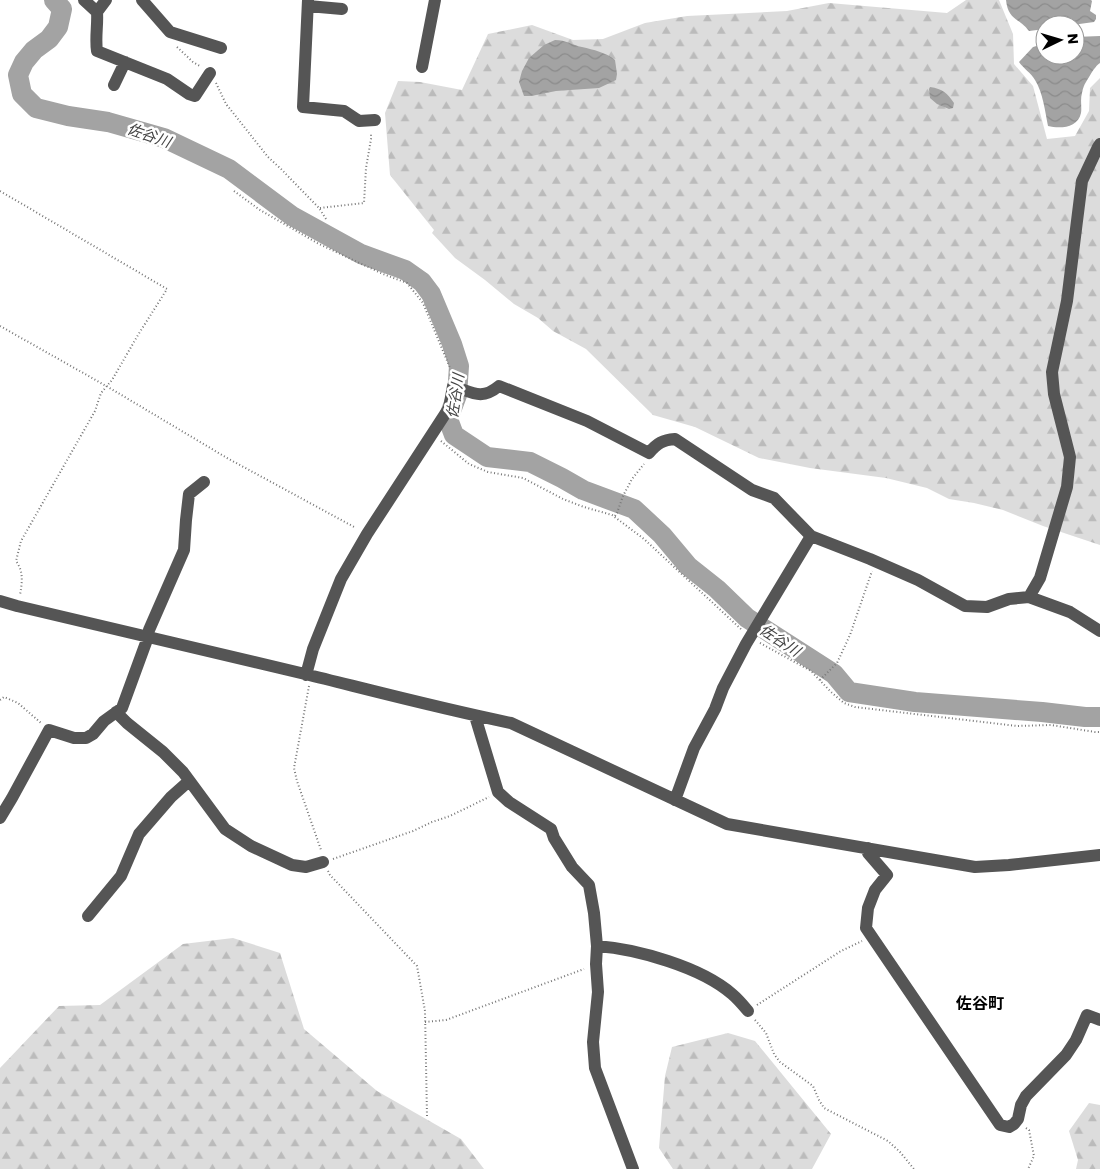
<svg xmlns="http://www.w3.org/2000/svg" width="1100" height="1169" font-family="Poppins,'Noto Sans JP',sans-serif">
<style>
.forest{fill:url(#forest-firs)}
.water{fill:url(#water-waves)}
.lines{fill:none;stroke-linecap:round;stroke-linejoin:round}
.river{stroke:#a3a3a3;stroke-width:20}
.path{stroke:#777;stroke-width:2;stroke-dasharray:1 2.5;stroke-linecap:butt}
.minor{stroke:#555;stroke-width:12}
.labels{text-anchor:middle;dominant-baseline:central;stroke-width:5;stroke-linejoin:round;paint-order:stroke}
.water-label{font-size:15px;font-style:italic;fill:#444;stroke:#fff}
.quarter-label{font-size:16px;font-weight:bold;fill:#000;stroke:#fff}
</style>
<defs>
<pattern id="forest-firs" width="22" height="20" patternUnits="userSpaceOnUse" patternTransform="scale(1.25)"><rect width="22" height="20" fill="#dcdcdc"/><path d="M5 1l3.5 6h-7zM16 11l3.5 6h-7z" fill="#bbb"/></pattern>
<pattern id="water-waves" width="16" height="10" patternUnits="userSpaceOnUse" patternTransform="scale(1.25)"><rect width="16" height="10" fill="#a3a3a3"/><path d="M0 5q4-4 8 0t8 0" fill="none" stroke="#8b8b8b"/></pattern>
</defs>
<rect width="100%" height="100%" fill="#fff"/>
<path class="forest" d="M966 0H999L1013 34 1014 64 1033 86 1047 139 1075 136 1089 111 1090 88 1100 78V545L1043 526 1003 510 974 503 949 499 927 488 886 478 810 468 759 458 695 427 653 415 586 349 553 331 538 318 514 304 485 280 455 258 432 233 434 230 390 175 385 113 398 81 420 82 462 90 488 34 532 25 573 40 603 39 645 23 687 16 787 11 829 3 947 13Z
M233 938 280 953 304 1029 377 1091 461 1139 484 1169H0V1068L59 1006 100 1005 183 944Z
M728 1033 755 1041 831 1134 812 1169H673L659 1148 665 1076 672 1047Z
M1089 1103 1100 1105V1169H1076L1078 1160 1069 1131Z"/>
<path class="water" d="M1006 0H1091L1092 1 1090 11 1096 15V19L1094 22 1072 25H1045V29L1029 31C1019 18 1008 20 1006 0Z
M1100 36V63C1096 66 1095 68 1092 72 1087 81 1084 83 1082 93 1080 100 1082 107 1081 113 1078 128 1060 129 1048 126 1045 111 1043 93 1035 80 1031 73 1023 68 1019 62L1033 47 1045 44V55H1075V37Z
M555 40C566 40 572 45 582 47 594 50 605 52 615 60L617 74 616 80 599 88 556 91 531 96H524L519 82 522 71 529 58 544 45Z
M930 87C943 89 947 93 954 103L953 108 949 109 937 104 930 98 929 89Z"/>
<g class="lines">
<path class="river" d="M54 0 62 9 58 27 49 39 34 50 24 62 18 75 22 94 36 108 68 116 108 122 164 138 229 169 292 216 361 254 405 270 422 282 431 294 452 344 459 366 457 395 448 419 454 435 487 457 530 462 562 478 583 490 634 509 662 535 688 566 717 589 747 618 834 674 849 692 915 702 1042 712 1085 717H1100"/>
<path class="path" d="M177 47 193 62 200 66
M216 83 226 104 268 157 281 169 319 208 326 219
M0 191 167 289 138 335 112 380 101 393 95 411 21 541 16 561C24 572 22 583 20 595
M234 191 260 210 319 244 383 274 407 283 423 303 453 375
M320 208 364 203 366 168 371 139V133
M0 326 108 387 227 458 356 528
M441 441 469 464 488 472 523 478 563 499 584 507 612 515 644 539 742 630
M615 516 617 513 623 496 632 479 644 464
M760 643 811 671 831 692 844 703 855 707 1017 726 1051 725 1095 732H1100
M820 680 837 663 850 635 872 571
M309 686 294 768 297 781 321 850
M0 700 4 697 18 703 41 723
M333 859 413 831 432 822 450 816 489 797
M328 871 330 875 417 966 425 1011 427 1116
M757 1005 841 951 862 941
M755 1020 766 1033 774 1054 780 1062 813 1086 819 1100 824 1108 888 1141 900 1152 914 1169
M425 1022 446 1020 584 969
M1026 1128 1029 1130 1034 1156 1028 1169"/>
<path class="minor" d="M84 0 97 12C98 25 95 37 97 51L167 79 189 94 195 96 210 73
M142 0 170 32 221 48
M308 0 303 107 344 111 359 121 375 120
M308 6 342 9
M97 12 106 0
M422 67 435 0
M114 85 125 62
M1029 597 1040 578 1067 487 1070 457 1054 394 1052 372 1067 301 1082 181 1098 147 1100 144
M0 601 17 606C113 629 209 652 305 674 374 691 442 709 511 723L727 824 975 867 1009 865 1100 855
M306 675 313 649 341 579 367 534 449 408 453 386C472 392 481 401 499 386L587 421 649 453C657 443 663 440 675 439L752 490 774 498 811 536 870 559 918 580 965 606 987 607 1009 599 1029 597 1070 612 1100 631
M116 712 127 723 163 752 183 772 225 829 251 846 292 865 306 867 323 862
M475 716 498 792 509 802 551 829 554 838 572 867 589 885 594 913 597 946 596 964 598 992 593 1042 595 1068 633 1169
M675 800 694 748 715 709 723 688 746 644 811 536
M0 818 12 798 49 730 74 738H86L93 734 104 721 122 708 148 637 149 630 184 550 186 520 189 494 204 482
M868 848V853L887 875 875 890 868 908 866 928 1000 1125 1009 1127 1014 1124 1018 1119 1021 1105 1026 1096 1066 1055 1076 1040 1087 1015 1100 1020
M88 916 121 876 139 834 171 797 189 781
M597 946C637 949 701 967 732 994 738 999 743 1005 748 1011"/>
</g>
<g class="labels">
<g class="water-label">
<text transform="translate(149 135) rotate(19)">佐谷川</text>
<text transform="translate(455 396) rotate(-81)">佐谷川</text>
<text transform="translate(780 640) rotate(33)">佐谷川</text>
</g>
<g class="quarter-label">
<text x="980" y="1003">佐谷町</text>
</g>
</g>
<g transform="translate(1060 40) rotate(85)"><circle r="24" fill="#ffffff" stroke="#999999"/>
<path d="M0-4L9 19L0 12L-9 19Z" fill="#000000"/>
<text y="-8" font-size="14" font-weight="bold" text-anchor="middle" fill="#000000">N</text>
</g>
</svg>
